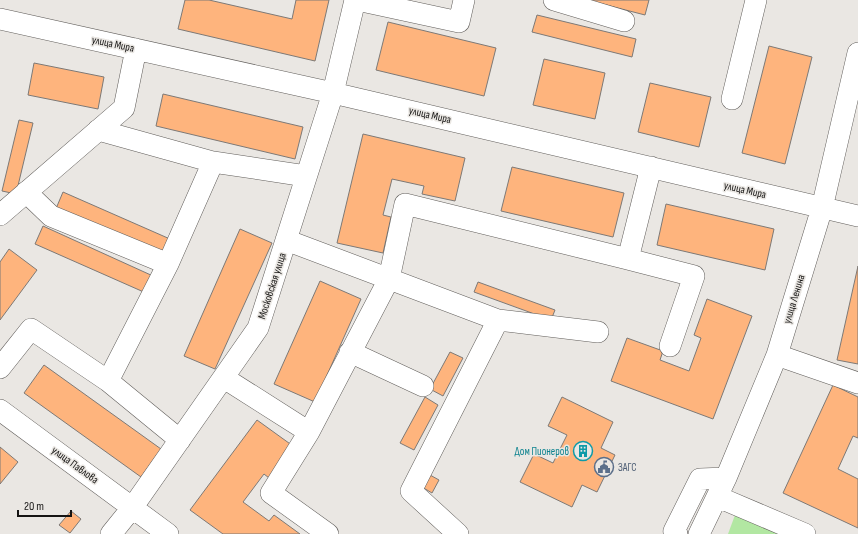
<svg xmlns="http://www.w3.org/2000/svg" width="858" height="534" font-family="'Sofia Sans Condensed',sans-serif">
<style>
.green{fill:#b2e7a2}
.building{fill:#feb47d;stroke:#7d7976}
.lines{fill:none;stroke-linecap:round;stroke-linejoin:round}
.minor-casing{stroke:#615e5b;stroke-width:22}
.minor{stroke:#fff;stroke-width:21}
.labels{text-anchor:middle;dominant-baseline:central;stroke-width:3;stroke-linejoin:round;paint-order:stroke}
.street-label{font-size:11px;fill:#151413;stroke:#eae7e3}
.culture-label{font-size:11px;fill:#0d838f;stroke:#eae7e3;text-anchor:end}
.service-label{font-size:11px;fill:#4e5e75;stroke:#eae7e3;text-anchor:start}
</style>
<rect width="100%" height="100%" fill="#eae7e3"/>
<path class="green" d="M735 515 780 534H728Z"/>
<path class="building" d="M185 0H209L292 19 296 0H329L315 61 178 29Z
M587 0H649L645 15Z
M537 15 636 39 632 57 532 32Z
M388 22 496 48 484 96 376 70Z
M769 46 812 57 785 164 742 153Z
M544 59 605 73 595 119 533 105Z
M34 63 104 77 98 109 28 95Z
M650 83 711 97 699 147 638 132Z
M163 94 303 127 295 159 156 126Z
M19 120 33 123 16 194 2 191Z
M363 134 465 158 455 201 422 194 424 186 392 179 383 215 391 217 383 253 337 243Z
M512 167 624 193 613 237 501 211Z
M63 192 170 239 162 258 55 211Z
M666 204 774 229 765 270 657 245Z
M43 226 153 276 146 293 35 244Z
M240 229 272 243 215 369 184 356Z
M9 249 37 270 0 320V262Z
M858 266V364L837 360Z
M320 281 361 299 315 402 274 384Z
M478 282 555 310 551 320 474 292Z
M707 299 752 316 713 419 611 381 627 338 663 351 660 360 689 371 701 338 694 335Z
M450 352 463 358 443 396 430 389Z
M44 365 161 449 141 477 24 393Z
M833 385 858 397V438L853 436 838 469 858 479V528L783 493Z
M425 397 438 405 414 450 400 443Z
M562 397 613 422 601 448 615 455 597 492 582 485 572 507 520 482 534 454 553 463 567 435 548 426Z
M257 420 293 446 269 478 264 474 243 502 269 521 274 515 300 534H223L190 510Z
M0 447 18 462 0 484Z
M430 475 439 480 432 493 422 487Z
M71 511 81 519 70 533 59 525Z"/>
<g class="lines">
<g class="minor-casing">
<path id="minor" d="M357 0 459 22 464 0
M554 0 624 21
M0 19 333 93 858 216
M732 99 756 0
M98 130 213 162 306 176
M26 192 51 216 168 264 108 381 180 440
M0 215 124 108 136 49
M286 240 498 320 598 332
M628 259 694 276 670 346
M168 264 213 162
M350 352 423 386
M777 355 858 383
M0 368 31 329 108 381
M224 378 309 432 271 493 328 534
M0 410 168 534
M309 432 389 279 405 204 628 259 651 167
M718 497 805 534
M111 534 132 508 258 328 333 93 355 0
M458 534 411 491 498 320
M677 534 674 531 700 479 726 478
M699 534 726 478 777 355 822 208 858 53"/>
</g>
<use href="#minor" class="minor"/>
</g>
<defs>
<g id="building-ring" transform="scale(1)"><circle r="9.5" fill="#eae7e3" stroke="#0f9aa8" stroke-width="1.5"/><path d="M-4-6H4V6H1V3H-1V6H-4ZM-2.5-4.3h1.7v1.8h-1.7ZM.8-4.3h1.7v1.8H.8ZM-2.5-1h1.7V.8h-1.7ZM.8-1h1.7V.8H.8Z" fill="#0f9aa8"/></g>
<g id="civic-ring" transform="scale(1)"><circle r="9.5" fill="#eae7e3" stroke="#5c6f8a" stroke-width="1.5"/><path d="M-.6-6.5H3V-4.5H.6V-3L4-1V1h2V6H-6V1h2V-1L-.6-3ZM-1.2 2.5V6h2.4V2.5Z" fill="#5c6f8a"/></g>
</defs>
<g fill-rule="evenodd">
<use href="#building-ring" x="583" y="451"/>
<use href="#civic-ring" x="604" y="467"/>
</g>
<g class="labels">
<g class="street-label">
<text transform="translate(113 44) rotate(12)">улица Мира</text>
<text transform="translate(430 115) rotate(13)">улица Мира</text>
<text transform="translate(745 190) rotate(13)">улица Мира</text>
<text transform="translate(272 286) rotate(-72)">Московская улица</text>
<text transform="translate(794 299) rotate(-73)">улица Ленина</text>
<text transform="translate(75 465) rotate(36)">улица Павлова</text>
</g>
<g class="culture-label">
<text x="569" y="451">Дом Пионеров</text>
</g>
<g class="service-label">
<text x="618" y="467">ЗАГС</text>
</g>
</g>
<path d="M18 510v6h53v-6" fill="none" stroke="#151413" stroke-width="2"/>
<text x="24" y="510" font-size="12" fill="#151413" stroke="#eae7e3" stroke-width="3" paint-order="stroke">20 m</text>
</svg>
